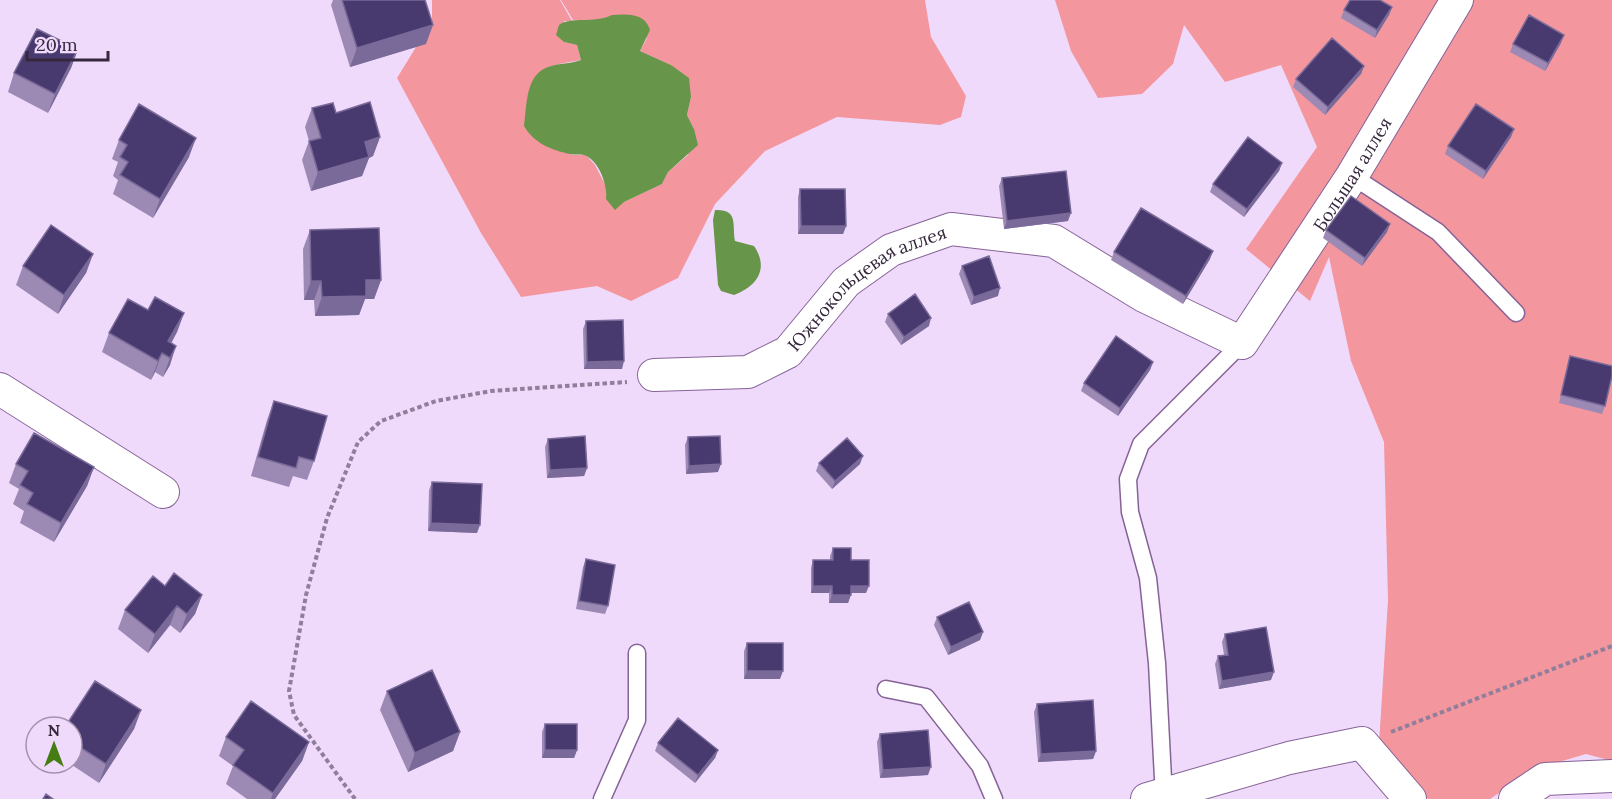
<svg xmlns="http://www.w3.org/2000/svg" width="1612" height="799" font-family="Lora,serif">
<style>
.green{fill:#f4969e}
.water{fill:#679549}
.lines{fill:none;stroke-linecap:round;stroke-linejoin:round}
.service-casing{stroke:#866397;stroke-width:19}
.minor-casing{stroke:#866397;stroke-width:34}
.path{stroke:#907e9a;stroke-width:4;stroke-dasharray:4.5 3;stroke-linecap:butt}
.service{stroke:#fff;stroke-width:16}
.minor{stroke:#fff;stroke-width:32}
.wall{fill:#9c8ab5}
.shaded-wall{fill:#7a6a99}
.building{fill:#483a6e;stroke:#7a6a99;stroke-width:1.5}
.labels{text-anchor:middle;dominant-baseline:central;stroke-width:6;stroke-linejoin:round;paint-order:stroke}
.street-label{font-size:18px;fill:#36273d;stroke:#f0dafc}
</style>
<rect width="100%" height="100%" fill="#f0dafc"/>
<path class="green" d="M432 0H560L572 21H564V42L577 45 581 60 559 64 530 87 528 103 572 155H586L595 165 607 188 624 202 662 184 668 172 688 155 694 129 687 115 691 97 671 65 640 51 647 38 626 15 593 21 573 20 561 0H925L931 37 966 96 961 117 940 125 837 117 765 151 715 204 678 278 631 301 597 286 521 297 481 233 397 78 432 21Z
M1055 0H1612V761L1586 754 1535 769 1490 799H1428L1379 744 1388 600 1384 442 1351 361 1329 257 1310 301 1246 249 1317 147 1281 65 1225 82 1184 25 1173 64 1142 94 1098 98 1071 51Z"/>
<path class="water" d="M612 15C627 14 645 13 650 30L640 51 671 65 689 78 691 97 687 115 694 129 698 145 668 172 662 184 624 202 615 210 606 199C608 186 599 160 584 155 580 154 575 155 570 154 551 150 534 143 524 126 527 106 525 75 548 67 560 63 570 64 581 60L577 45 564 42 556 35 559 25C571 16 593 24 612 15Z
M715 210C739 209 732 225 735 241L754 246C769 268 758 286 734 295L721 291 718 285 713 220Z"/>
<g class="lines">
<g class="service-casing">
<path id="service" d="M1352 176 1438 232 1516 313
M886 689 926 697 980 766 994 799
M1164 798 1157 663 1148 578 1130 512 1128 479 1141 444 1242 343
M602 799 637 720V653"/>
</g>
<g class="minor-casing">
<g id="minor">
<path id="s1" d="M654 375 748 372 788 352 846 282 891 250 951 229 1054 241 1144 296 1242 343 1352 176 1457 0"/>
<path d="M0 389 163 492"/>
<path d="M1147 799 1289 758 1362 743 1410 799"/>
<path d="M1515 799 1545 779 1612 776"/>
</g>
</g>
<path class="path" d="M1391 732 1612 646
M355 799 294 715 289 691 306 595 327 518 358 442 381 421 436 401 491 391 627 382"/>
<use href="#service" class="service"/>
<use href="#minor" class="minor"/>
</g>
<path class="wall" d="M333 0H425L426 44 350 67 331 5Z
M1392 7 1389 15 1375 38 1341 18 1344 10Z
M1561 43 1545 71 1510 52 1513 44Z
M78 49 71 68 48 113 8 92 14 73Z
M1364 66 1361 74 1325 115 1293 87 1296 79Z
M312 108 336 113 380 137 373 156 369 158 362 176 311 191 302 160 309 141 305 127Z
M1514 129 1511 137 1483 179 1445 154 1448 146Z
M119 140 189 157 153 218 113 194 118 180 113 176 118 162 112 159Z
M1282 163 1279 171 1244 217 1210 192 1213 184Z
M1002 178 1068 221 1004 229 999 186Z
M800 189 846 226 843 234H798V197Z
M1390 224 1387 232 1362 266 1323 238 1326 230Z
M310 230 381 280 374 299H365L359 315 315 316 314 300H304L303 249Z
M1114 252 1210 259 1183 304 1111 260Z
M93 254 86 273 58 314 16 285 23 266Z
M962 266 998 296 971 305 959 274Z
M148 310 184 313 177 332 171 343 170 365 163 377 155 372 151 380 102 352 109 333Z
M888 314 929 326 901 345 885 322Z
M586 321 622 369H584L583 329Z
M1570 356 1605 406 1602 414 1559 403 1568 364Z
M1153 362 1150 370 1118 416 1081 391 1084 383Z
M274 401 314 461 307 480 293 476 289 487 251 476 267 420Z
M688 437 718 472 686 474 685 445Z
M548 439 587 468 584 476 547 478 545 447Z
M819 463 860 464 832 489 816 471Z
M16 464 94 467 87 486 54 542 20 523 24 511 13 504 19 489 9 483Z
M432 482 477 533 428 531 429 490Z
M833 548 851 560 866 593H851L848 603H829V593H811V568L813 560H830V556Z
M586 559 608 606 605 614 576 609 583 567Z
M165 586 202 595 195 614 180 633 170 625 148 653 118 629 125 610Z
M937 617 983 632 980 640 948 655 934 625Z
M1225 634 1271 680 1219 689 1215 664 1218 656 1224 655 1222 642Z
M747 643 780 679H744V651Z
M387 691 460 732 453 751 408 772 380 710Z
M1037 704 1096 751 1093 759 1038 762 1034 712Z
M141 710 134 729 99 783 69 763H72V727Z
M545 724 577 750 574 758H542V732Z
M880 734 928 775 880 778 877 742Z
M226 737 309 742 302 761 275 799H247L226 784 233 766 219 756Z
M658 743 718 750 715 758 695 783 655 751Z"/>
<path class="shaded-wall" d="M1392 7 1389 15 1375 38 1377 30Z
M433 25 426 44 350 67 357 48Z
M1564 35 1561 43 1545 71 1548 63Z
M78 49 71 68 48 113 55 94Z
M1364 66 1361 74 1325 115 1328 107Z
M1514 129 1511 137 1483 179 1486 171Z
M380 137 373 156 369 158 362 176 311 191 318 172 365 142Z
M196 138 189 157 153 218 160 199Z
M1282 163 1279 171 1244 217 1247 209Z
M1071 213 1068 221 1004 229 1007 221Z
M1390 224 1387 232 1362 266 1365 258Z
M801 226H846L843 234H798Z
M1213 251 1210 259 1183 304 1186 296Z
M93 254 86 273 58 314 64 295Z
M366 280H381L374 299H365L359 315 315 316 322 297Z
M311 281H321L314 300H304Z
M1000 288 998 296 971 305 974 297Z
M184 313 177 332 165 355 168 341Z
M931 318 929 326 901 345 904 337Z
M176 346 170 365 163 377 170 358Z
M162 353 155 372 151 380 158 361Z
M624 361 622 369H584L587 362Z
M1153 362 1150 370 1118 416 1120 408Z
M863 456 860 464 832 489 835 481Z
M721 464 718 472 686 474 689 466Z
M94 467 87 486 54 542 61 523Z
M587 468 584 476 547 478 550 470Z
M431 523 480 525 477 533 428 531Z
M813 586H832L829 593H811Z
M851 586H869L866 593H848Z
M202 595 195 614 180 633 187 614Z
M832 595H851L848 603H829Z
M177 606 170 625 148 653 155 634Z
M983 632 980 640 948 655 951 647Z
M747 671H783L780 679H744Z
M1274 672 1271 680 1219 689 1222 681Z
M141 710 134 729 99 783 106 764Z
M460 732 453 751 408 772 415 753Z
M309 742 302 761 275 799H271L273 793Z
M545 750H577L574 758H542Z
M718 750 715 758 695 783 698 775Z
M1096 751 1093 759 1038 762 1041 754Z
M931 767 928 775 880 778 883 770Z"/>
<path class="building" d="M342 0H425L433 25 357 48Z
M1350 0H1380L1392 7 1377 30 1344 10Z
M1529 15 1564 35 1548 63 1513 44Z
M37 29 78 49 55 94 14 73Z
M1332 38 1364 66 1328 107 1296 79Z
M370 102 380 137 365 142 369 157 318 172 309 141 321 138 312 108 333 103 336 113Z
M139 104 196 138 160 199 120 175 128 162 120 157 127 145 119 140Z
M1476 104 1514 129 1486 171 1448 146Z
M1248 137 1282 163 1247 209 1213 184Z
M1066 171 1071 213 1007 221 1002 178Z
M800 189H845L846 226H801Z
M1351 196 1390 224 1365 258 1326 230Z
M1141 208 1213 251 1186 296 1114 252Z
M51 225 93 254 64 295 23 266Z
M379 228 381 280H366V296L322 297 321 281H311L310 230Z
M989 256 1000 288 974 297 962 266Z
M915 294 931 318 904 337 888 314Z
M155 297 184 313 168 341 176 346 170 358 162 353 158 361 109 333 128 299 148 310Z
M623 320 624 361 587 362 586 321Z
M1116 336 1153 362 1120 408 1084 383Z
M1570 356 1612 366V376L1605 406 1561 395Z
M274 401 327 416 314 461 299 457 296 468 258 457Z
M34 433 94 467 61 523 27 504 33 493 20 485 28 471 16 464Z
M585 436 587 468 550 470 548 439Z
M720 436 721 464 689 466 688 437Z
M847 438 863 456 835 481 819 463Z
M432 482 482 484 480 525 431 523Z
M833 548H851V560H869V586H851V595H832V586H813V560H833Z
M586 559 615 565 608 606 579 601Z
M174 573 202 595 187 614 177 606 155 634 125 610 153 576 165 586Z
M969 602 983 632 951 647 937 617Z
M1266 627 1274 672 1222 681 1218 656 1228 655 1225 634Z
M747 643H783V671H747Z
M432 670 460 732 415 753 387 691Z
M95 681 141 710 106 764 72 742V727H65Z
M1093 700 1096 751 1041 754 1037 704Z
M251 701 309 742 273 793 233 765 244 750 226 737Z
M678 718 718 750 698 775 658 743Z
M545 724H577V750H545Z
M928 730 931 767 883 770 880 734Z
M46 794 53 799H43Z"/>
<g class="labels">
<g class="street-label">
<text stroke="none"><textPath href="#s1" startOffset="868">Большая аллея</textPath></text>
<text stroke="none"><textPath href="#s1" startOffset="243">Южнокольцевая аллея</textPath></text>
</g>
</g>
<g transform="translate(54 745)"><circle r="28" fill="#f0dafc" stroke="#a692b0" stroke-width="1.5"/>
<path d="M0-4.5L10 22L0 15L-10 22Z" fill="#467d13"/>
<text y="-9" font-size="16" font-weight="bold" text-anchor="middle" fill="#36273d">N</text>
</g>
<path d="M27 51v9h81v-9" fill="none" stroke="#36273d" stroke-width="3"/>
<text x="36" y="51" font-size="18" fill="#36273d" stroke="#f0dafc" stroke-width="4.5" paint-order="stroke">20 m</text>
</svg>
